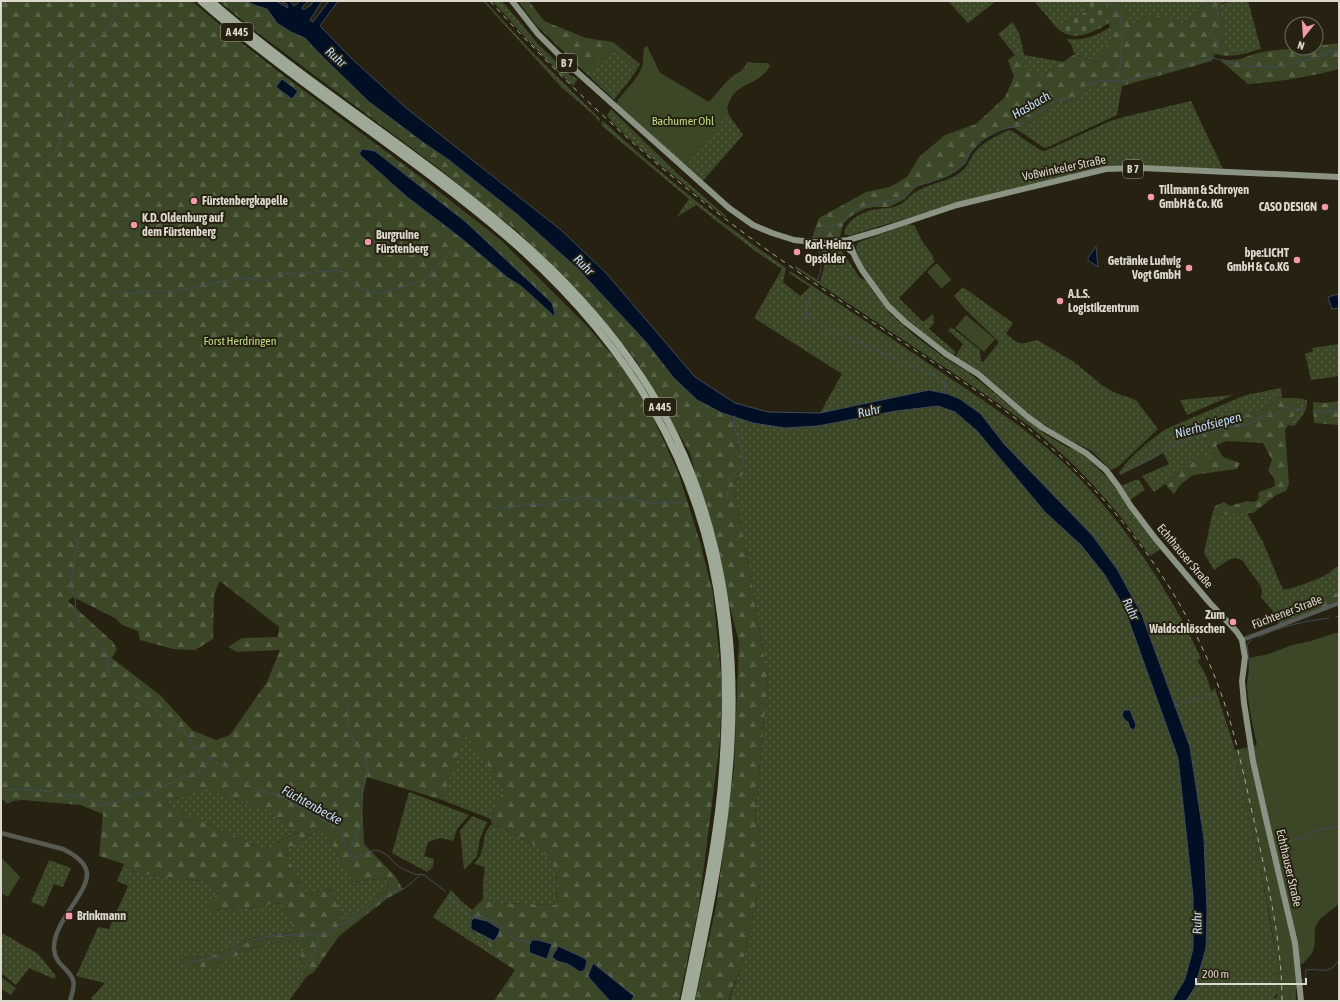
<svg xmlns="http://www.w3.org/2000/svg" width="1340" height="1002" font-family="'Asap Condensed',sans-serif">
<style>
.grass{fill:url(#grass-dots)}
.forest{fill:url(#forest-firs);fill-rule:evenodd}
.cemetery{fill:url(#cemetery-stones)}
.park{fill:#3b4727}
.water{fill:#000f24;stroke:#424b57}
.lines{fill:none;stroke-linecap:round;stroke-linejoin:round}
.stream{stroke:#424b57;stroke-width:1}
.minor{stroke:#565a53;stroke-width:4.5}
.major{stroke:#8a9384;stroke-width:6}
.highway{stroke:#9fa998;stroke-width:7}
.rail{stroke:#aea99e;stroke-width:1;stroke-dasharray:5 5;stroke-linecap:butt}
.poi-dot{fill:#f39aac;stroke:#272111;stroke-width:1.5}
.labels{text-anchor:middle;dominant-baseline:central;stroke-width:4;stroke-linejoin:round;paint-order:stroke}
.shield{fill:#272111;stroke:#a6a195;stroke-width:1}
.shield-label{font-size:11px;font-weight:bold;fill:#dcd8ce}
.park-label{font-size:12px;fill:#bedf88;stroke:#272111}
.street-label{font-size:12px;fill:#dcd8ce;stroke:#272111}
.poi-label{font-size:12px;font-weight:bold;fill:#dcd8ce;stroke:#272111;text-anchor:start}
.water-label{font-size:13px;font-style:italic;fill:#c0dcf6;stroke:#272111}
</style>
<defs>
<pattern id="grass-dots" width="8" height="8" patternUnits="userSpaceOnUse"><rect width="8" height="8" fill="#3b4727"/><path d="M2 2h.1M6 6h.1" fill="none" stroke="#576145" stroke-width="1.8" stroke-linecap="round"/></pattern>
<pattern id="forest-firs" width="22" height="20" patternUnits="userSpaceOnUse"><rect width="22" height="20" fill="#3b4727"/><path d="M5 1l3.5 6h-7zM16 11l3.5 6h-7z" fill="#576145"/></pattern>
<pattern id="cemetery-stones" width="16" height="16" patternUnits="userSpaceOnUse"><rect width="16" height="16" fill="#3b4727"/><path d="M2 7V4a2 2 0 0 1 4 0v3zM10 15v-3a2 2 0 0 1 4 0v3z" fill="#576145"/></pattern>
</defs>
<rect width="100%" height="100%" fill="#272111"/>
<path class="grass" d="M483 1H485L532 52 600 119 599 122 595 116 561 87Z
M492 1H502L538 44 570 75 578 79 573 86 537 50Z
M948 1H996L968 23Z
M1034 1H1084L1088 11 1056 27Z
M1119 1H1204L1200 11 1185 23 1152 14 1131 25 1127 10Z
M1228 1H1248L1261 49 1231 54C1219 40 1225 35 1222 20 1221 15 1219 10 1217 5L1226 3Z
M1013 22 1020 36 1024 55 1063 62 1045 74H1033L1015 55 998 34Z
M1110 27 1114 35 1096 62 1075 54 1072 46 1066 39C1083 41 1097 36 1110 27Z
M647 46 661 75 684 87 715 107 748 62 767 66 747 84 734 91 727 107 729 115 743 135 702 182 616 104 642 71 644 48Z
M611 49 638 68 629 81 614 100 588 75Z
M1099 86H1122L1117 115 1046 148 1043 147 1015 128 1026 125 1041 116 1054 104 1071 102 1084 90Z
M1191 101 1223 169 1105 166 954 204 851 235H845C843 222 861 213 872 210 882 208 890 209 899 205 907 201 911 194 919 190 933 182 951 182 963 170 969 165 970 158 975 152 983 142 997 136 1008 130L1012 131 1040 150 1045 151 1110 121 1124 117Z
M611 109 680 176 727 217H724L648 155 611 122V120L607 116Z
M603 121C661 174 722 224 786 268L783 282 800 296 810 287 789 273 790 271C840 304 891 338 941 372 987 403 1035 434 1075 474 1128 528 1169 590 1201 658L1197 661C1204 669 1209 681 1211 692L1215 688 1233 743 1267 903 1275 952 1278 994H1276L1274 998H1278V1001H1186L1195 987 1206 948 1207 911 1204 839 1190 747 1142 615 1117 569 1092 535 1004 444 981 414 960 399 948 394 929 390 820 413 842 374 754 318 782 269 754 250 696 205 677 217 689 199 601 125Z
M909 224 915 226 922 241 933 256 934 262 899 298 923 322 933 314 934 323 929 329 956 352 953 355H951L895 310 871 280 859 260 856 246 859 242Z
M821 249 841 250 860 278 865 280 889 313 915 336 946 359 968 372 1045 434 1065 446 1082 453 1109 479 1128 505 1162 548 1150 556C1124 519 1095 484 1061 453 1027 421 986 395 947 369 896 335 846 302 795 268L796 266 820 282 825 263Z
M963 287 1013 323 1006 334C1020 345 1019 345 1037 340L1074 362 1102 385 1113 392 1136 400 1158 429 1119 466 1111 470 1092 451 1062 436 1037 420 976 369 957 358 956 355 963 344 948 330 951 327 980 350 981 361 983 362 999 342 964 308 954 296Z
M1339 344V376L1311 380 1305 354 1313 351 1312 348Z
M1281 388 1282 398 1272 396 1263 410 1198 429 1213 453 1212 458H1195L1174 477 1154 492 1142 476 1169 464 1163 453 1151 460 1120 475 1119 473C1127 459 1154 436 1168 428L1246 395Z
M1233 395 1187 415 1180 400Z
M1298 398 1307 400C1307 414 1301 415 1295 426L1288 425 1294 416Z
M938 406 955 412 977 431 1045 512 1081 545 1104 574 1124 607 1178 758 1193 896V949L1185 979 1172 1001H729L744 958 761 880V840L755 817 768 679 748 561 733 484 745 472 730 415 753 423 818 426 896 411Z
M1135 480H1139L1145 490 1130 500 1121 486Z
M1247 513 1263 542 1280 583 1284 590C1294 588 1320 579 1329 573 1332 570 1334 568 1339 566V585L1337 592 1332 595 1304 603 1285 611 1279 612 1272 610 1261 597 1262 590 1260 585 1242 560 1236 558 1230 559 1214 570 1204 553 1212 515Z
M465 733 504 788 491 819 442 800Z
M202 788 265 809 299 831 264 849 163 804Z
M409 792 469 815 457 829 453 841 440 838 428 842 424 856 434 859 433 867 427 872 392 853Z
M472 816 487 822 480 839 477 856 464 870 460 831Z
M492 824C514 835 547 845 555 871 558 880 556 896 556 905L498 903 483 899V881L485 867 474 864C476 861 479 858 481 854 485 842 482 833 492 824Z
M322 828 353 882 386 878 389 887 343 924 331 889 304 894 285 850Z
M49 860 71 868 63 887 54 884 44 907 31 902Z
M124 864 129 871 157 876 209 882 219 890 208 909 233 910 282 903 296 932 251 938 241 944 214 955 181 958 186 966 246 951 265 944 295 941 307 943 300 958 306 977 289 1001H93L91 998 105 983 76 976 98 927 109 929 128 886 117 881Z
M451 890 461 901 472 910 469 928 487 941 493 956 433 917Z
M2 933 38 954 56 976 54 979 29 968 16 985 1 973V935Z"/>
<path class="forest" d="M1 1H192L233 36 283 75 419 176 502 241 590 329 623 368 651 413 678 472 700 542 713 593 722 684 720 740 699 905 679 1001H631L632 1000 602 991 610 1001H494L515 970 493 956 487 941 469 928 472 910 483 899 498 903 556 905C556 896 558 880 555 871 547 845 514 835 492 824L491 819 504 788 465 734 442 800 367 777 362 798 364 844 396 877 403 890 388 898 339 936 314 972 306 977 300 958 306 943 295 941 265 944 246 951 210 968 185 966 181 958 214 955 241 944 251 938 296 932 281 903 233 910 207 909 219 890 209 882 157 876 129 871 124 864 99 856 103 814 80 805 22 800 13 801 7 804 1 797 2 769 1 754ZM220 581 279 627 278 637 242 638 228 647 237 652 280 650 267 682 230 735 216 740 192 730 161 696 112 658 117 649 113 642 68 601 73 597 115 618 122 625 138 631 140 640 173 649 195 650 213 639 214 594ZM202 788 265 809 298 832 264 849 163 804ZM322 828 353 882 386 878 389 887 343 923 331 889 304 894 285 850ZM558 946 584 958 580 972 568 964 557 961 552 957Z
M219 1H247L254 5 267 9 277 23 291 32 305 38 317 51 368 101 424 143 449 160 518 215 578 269 646 342 673 377 722 413 730 415 745 472 733 484 748 561 768 679 755 817 761 840V880L744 958 728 1001H695L716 907 734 768 739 642 690 453 635 359 585 298 517 231 433 164 254 30Z
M518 1H529L544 21 586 38 613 42 640 64 638 68 611 49 588 75 536 25Z
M1106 1H1119L1127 10 1131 25 1152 14 1185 23 1200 11 1204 1H1228L1217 5C1219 10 1221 15 1222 20 1225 35 1219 40 1231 54L1261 49C1244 54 1230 59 1213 53L1212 61 1122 86H1099L1084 90 1071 102 1054 104 1041 116 1026 125 1015 128H1008L995 133 980 142 972 151 965 164 949 176 916 187 905 199 889 207H874L864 209 851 216 843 224 840 237 812 238 819 218 866 192 890 187 907 177 919 157 945 135 976 124 1005 97 1014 77 1008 60 1015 55 1033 74H1045L1075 54 1096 62 1114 35 1104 15 1109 13Z
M1339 43V69C1309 77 1279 82 1248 84L1222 62 1221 59C1241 63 1245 55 1263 52 1280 49 1298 48 1316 48V46Z
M1272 396 1282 398H1298L1294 416 1285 430 1289 484 1286 491 1276 495 1253 513 1212 515 1215 506 1224 502 1230 506 1247 501 1253 502 1258 500 1259 492 1275 486 1274 478 1268 470 1272 460 1263 443 1227 441 1216 445 1223 457 1240 463 1237 469 1193 475 1180 485 1174 494 1165 484 1195 458H1211L1213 453 1198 429 1263 410Z
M1339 401V425L1314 423 1313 402 1325 403Z
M1338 585 1339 601 1279 625 1272 610C1280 612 1287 613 1292 606L1332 595 1337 592Z"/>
<path class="cemetery" d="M1084 1H1106L1109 13 1104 15 1109 23C1092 33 1072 44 1056 27L1088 11Z"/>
<path class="park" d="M646 48H648L657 71 709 102C719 92 730 73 745 70L750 63H768L770 66C757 90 728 79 726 117L686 163 664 143 662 144V141L617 101C626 89 637 80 642 67 645 61 645 54 646 48Z
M937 263 951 279V280L942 288H941L927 272Z
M966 315 995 339 984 352 955 328Z
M1339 632V904C1331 911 1317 918 1315 929 1314 936 1316 944 1313 951 1311 956 1306 959 1304 963L1294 966 1296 971V1001H1277L1274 944 1268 906 1233 751 1257 745C1253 726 1248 706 1247 686 1247 676 1251 668 1249 658L1269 654 1292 645 1311 641Z
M1 857 20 877 8 897 1 893Z
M1 977 16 988 11 995 1 989Z"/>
<path class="water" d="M247 1H276L288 8 287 4 280 1H290L294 6 300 1H309L303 6 302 9H305L311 5 313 1H322L310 20 313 22 329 1H338L320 26 351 58 405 107 561 230 606 273 695 377 735 403 768 412 820 413 929 390 948 394 960 399 981 414 1004 444 1092 535 1117 569 1142 615 1190 747 1204 839 1207 911 1206 948 1195 987 1186 1001H1172L1185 979 1193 949V896L1178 758 1124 607 1104 574 1081 545 1045 512 977 431 955 412 938 406 896 411 818 426 785 428 753 423 722 413 697 400 673 377 646 342 578 269 518 215 449 160 424 143 368 101 317 51 305 38 291 32 277 23 267 9 254 5Z
M282 79 298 91 292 99 276 87Z
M363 149 375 151 466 222 552 303 555 314 554 316 521 286 508 278 461 238 407 197 360 155V152Z
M1096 246V247L1098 267 1088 260V258Z
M1338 294 1339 308 1332 309 1328 297Z
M1124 710H1130L1136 725 1134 730 1130 728 1128 722 1125 720 1122 715Z
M474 918 487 921 500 929 498 935 494 941 471 929V921Z
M532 940H538L552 944 547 959 530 953 529 946Z
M558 946 584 958 587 961 585 970 580 972 568 964 557 961 552 957Z
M593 963 634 996 631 1001H610L591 980 588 976Z"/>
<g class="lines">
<path class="stream" d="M1110 1C1112 6 1119 13 1120 17 1124 31 1120 65 1119 81
M1213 58 1218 42 1215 38 1209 35C1220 18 1224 25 1214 3V1
M70 75 72 61 87 51 92 44 108 30 116 11 129 1
M71 81V91
M47 160C61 152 69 113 71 97
M37 173 41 171 43 167
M28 186 31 179
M819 236V231L823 229 841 223 856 209 872 204 902 198 914 187 939 179 956 171 965 163 970 152 985 138 1000 130 1019 125 1058 100 1066 99 1073 96 1086 85 1100 81H1124L1213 58 1244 66 1277 67 1316 58 1331 51 1339 50
M817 280C822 271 823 261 819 251
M175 291 234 279 247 278 265 281 283 274 310 273 319 271 324 272 335 270 343 272 356 286 368 291 380 294 420 281 431 276C433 264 438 266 445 259 448 257 449 254 451 251
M116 292 127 294 148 291H174
M810 292 806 316 829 329 944 380 945 387 944 393
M1313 411 1323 412 1339 409
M1121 473 1152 458 1175 442 1190 439 1206 433 1232 426 1246 425 1266 416 1280 412 1287 407 1304 410
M1105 495 1110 486
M727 498 730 478 742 466H744L740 445 734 426 735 416
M487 502 493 508 500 509 533 504 546 505 557 501 583 497 601 501 608 498H630L653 504 663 502 684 503
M74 533 78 543 70 584 75 597 76 613 81 626 101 647 103 652 108 655 109 673 115 682 121 684 135 697 141 699 150 707 154 708C160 717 173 728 185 731L188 739H190L192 747 195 750 201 747 203 749 205 754 219 764
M1336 617 1339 616
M1259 637C1280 626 1306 621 1329 618
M1250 684 1249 660 1247 645 1251 640
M349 706 347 722 355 743 364 754 368 772 363 787 361 825 354 840 350 851
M1174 706 1213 694
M221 765 234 770 237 777 243 782 256 789 281 796 319 818 341 829 345 845 353 858 366 854 375 850 380 851 387 855 399 867 414 874 424 875 445 891
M6 790 23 789 47 791 88 798 100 806 118 802 131 796 155 790 205 768 209 758
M1279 844 1308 836 1315 831 1339 826
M449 895 470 916 477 917 478 915 491 920 505 929 512 938 530 943
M470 916 474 918
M225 935 238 946
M550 948 557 950
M548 954 552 957
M187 962 221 957 252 940 271 936 314 934 318 936 321 935 359 916 391 893 405 888 419 876
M584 969 589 976
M302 971C312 958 316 952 318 936
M1302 981 1305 979 1306 970C1316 968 1324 973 1332 968 1335 966 1337 962 1339 960
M1294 1001C1293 996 1293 989 1297 986"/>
<path class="minor" d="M1242 640 1339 603
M1 833 63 849C71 853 83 860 86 869 94 889 52 921 54 949 55 965 69 968 73 980 75 986 72 995 70 1001"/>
<path class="major" d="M512 1 538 34 568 64 729 208 753 225 772 233 794 240 823 243 848 240 879 231 957 205 1106 169 1141 168 1339 177
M848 240 856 259 862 270 888 306 905 322 946 354 978 374 1028 417 1043 428 1086 453 1106 470 1118 486 1130 505 1155 538 1209 602 1237 632 1242 640 1245 657 1242 681 1244 703 1253 761 1266 819 1295 943 1301 1001
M834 243 846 247 852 252"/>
<path class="highway" d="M201 1C298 86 409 153 507 237 625 339 703 461 721 618 728 675 726 732 721 789 714 861 698 931 684 1001
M211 1C307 85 416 150 512 233 560 274 604 321 639 373 712 481 738 613 731 741 727 829 709 915 691 1001"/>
<path class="rail" d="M490 1C577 97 673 184 780 259 833 297 888 332 942 368 968 385 994 402 1019 421 1110 492 1185 589 1223 699 1236 737 1244 776 1253 816 1266 877 1282 938 1282 1001"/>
</g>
<g class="poi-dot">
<circle cx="1151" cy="197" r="4"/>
<circle cx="194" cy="201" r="4"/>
<circle cx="1325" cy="207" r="4"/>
<circle cx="134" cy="225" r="4"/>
<circle cx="368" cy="242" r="4"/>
<circle cx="797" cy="252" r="4"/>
<circle cx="1297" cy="260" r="4"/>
<circle cx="1189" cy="268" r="4"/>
<circle cx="1060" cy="301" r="4"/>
<circle cx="1233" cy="622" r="4"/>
<rect x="65" y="912" width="8" height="8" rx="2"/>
</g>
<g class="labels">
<g class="shield">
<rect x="221" y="23" width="32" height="18" rx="3"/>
<rect x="557" y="54" width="20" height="18" rx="3"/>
<rect x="1123" y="160" width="20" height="18" rx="3"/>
<rect x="644" y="398" width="32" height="18" rx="3"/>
</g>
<g class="shield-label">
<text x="237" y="32">A 445</text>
<text x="567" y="63">B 7</text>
<text x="1133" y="169">B 7</text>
<text x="660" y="407">A 445</text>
</g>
<g class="park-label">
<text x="683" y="121">Bachumer Ohl</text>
<text x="240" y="341">Forst Herdringen</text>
</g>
<g class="street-label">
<text transform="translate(1064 168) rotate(-12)">Voßwinkeler Straße</text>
<text transform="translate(1185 556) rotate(50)">Echthauser Straße</text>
<text transform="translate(1287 612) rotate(-21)">Füchtener Straße</text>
<text transform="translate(1289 868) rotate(77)">Echthauser Straße</text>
</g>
<g class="poi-label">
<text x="1159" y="190">Tillmann &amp; Schroyen<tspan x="1159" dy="14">GmbH &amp; Co. KG</tspan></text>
<text x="202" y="201">Fürstenbergkapelle</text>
<text x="1317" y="207" text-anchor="end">CASO DESIGN</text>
<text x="142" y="218">K.D. Oldenburg auf<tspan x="142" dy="14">dem Fürstenberg</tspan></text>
<text x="376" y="235">Burgruine<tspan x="376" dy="14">Fürstenberg</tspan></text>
<text x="805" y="245">Karl-Heinz<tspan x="805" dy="14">Opsölder</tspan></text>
<text x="1289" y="253" text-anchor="end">bpe:LICHT<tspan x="1289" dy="14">GmbH &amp; Co.KG</tspan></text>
<text x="1181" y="261" text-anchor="end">Getränke Ludwig<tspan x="1181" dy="14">Vogt GmbH</tspan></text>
<text x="1068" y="294">A.L.S.<tspan x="1068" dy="14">Logistikzentrum</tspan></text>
<text x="1225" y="615" text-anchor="end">Zum<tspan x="1225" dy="14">Waldschlösschen</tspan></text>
<text x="77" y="916">Brinkmann</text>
</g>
<g class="water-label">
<text transform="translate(336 57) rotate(42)">Ruhr</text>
<text transform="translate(1031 105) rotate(-30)">Hasbach</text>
<text transform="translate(584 265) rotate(45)">Ruhr</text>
<text transform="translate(869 411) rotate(-13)">Ruhr</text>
<text transform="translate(1208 425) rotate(-15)">Nierhofsiepen</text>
<text transform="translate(1131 609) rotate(64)">Ruhr</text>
<text transform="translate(312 805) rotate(29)">Füchtenbecke</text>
<text transform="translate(1197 923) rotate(-91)">Ruhr</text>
</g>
</g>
<rect width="1340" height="1002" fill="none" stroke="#dcd8ce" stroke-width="4"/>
<g transform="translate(1304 36) rotate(197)"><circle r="19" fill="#272111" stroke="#6f6a5d"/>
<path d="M0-3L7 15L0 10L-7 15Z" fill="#f39aac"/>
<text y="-6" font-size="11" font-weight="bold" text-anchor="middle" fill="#dcd8ce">N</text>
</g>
<path d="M1196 978v6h110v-6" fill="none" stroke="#dcd8ce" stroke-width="2"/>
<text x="1202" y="978" font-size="12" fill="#dcd8ce" stroke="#272111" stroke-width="3" paint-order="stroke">200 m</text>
</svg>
